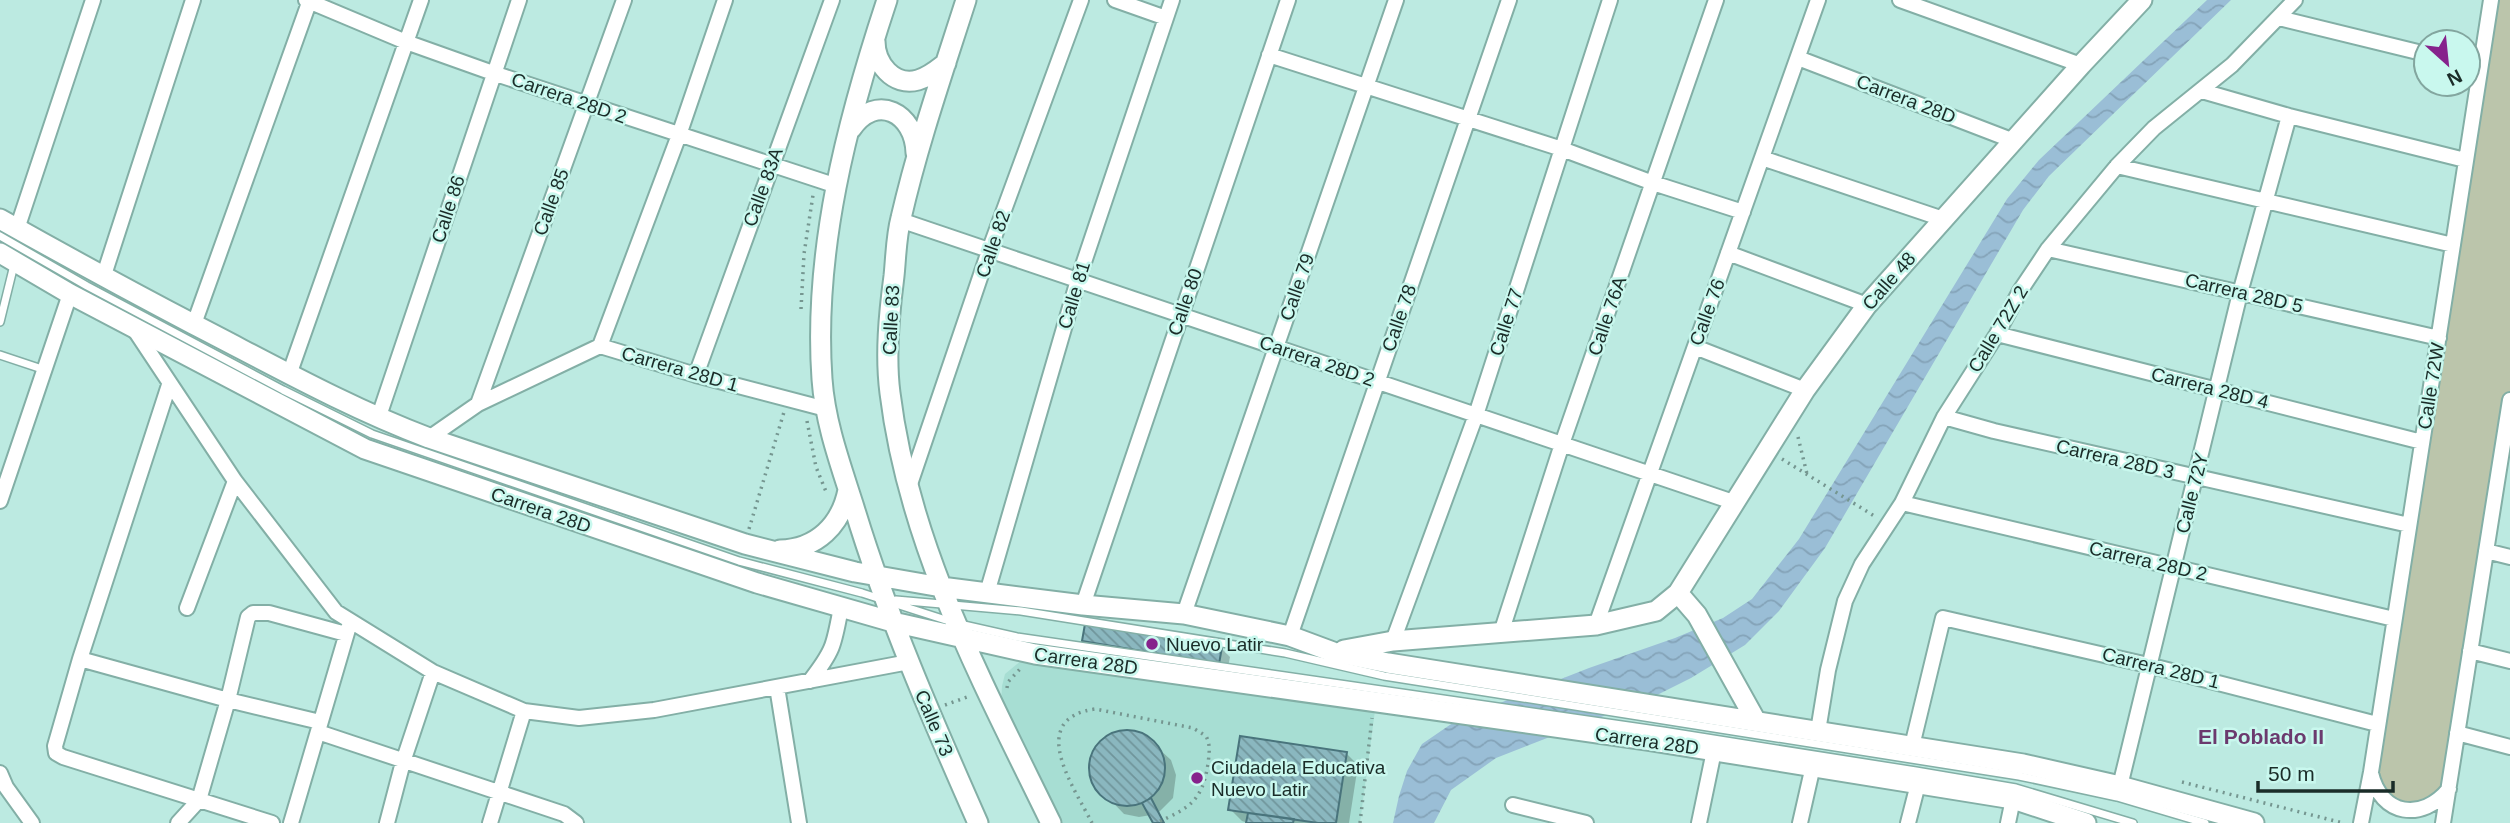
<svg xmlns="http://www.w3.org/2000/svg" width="2510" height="823" font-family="Helvetica,sans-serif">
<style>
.built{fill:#a7ded3}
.green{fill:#bbc5ab}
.water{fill:url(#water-waves)}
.shadow{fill:#0003}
.building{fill:url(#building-back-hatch);stroke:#49747c;stroke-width:2}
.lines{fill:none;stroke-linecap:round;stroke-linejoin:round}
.lane-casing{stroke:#83afa6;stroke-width:10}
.street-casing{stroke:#83afa6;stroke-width:18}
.secondary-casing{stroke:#83afa6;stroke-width:23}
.path{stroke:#759690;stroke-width:3.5;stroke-dasharray:2 5;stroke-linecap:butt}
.lane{stroke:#fff;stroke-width:7}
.street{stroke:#fff;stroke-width:14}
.secondary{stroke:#fff;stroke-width:19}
.poi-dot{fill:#86238c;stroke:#c9f8ee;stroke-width:2.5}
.labels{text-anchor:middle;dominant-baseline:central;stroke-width:5;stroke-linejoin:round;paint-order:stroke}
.street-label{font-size:19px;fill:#1a2c28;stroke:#c9f8ee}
.poi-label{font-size:19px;fill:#1a2c28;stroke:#c9f8ee;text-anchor:start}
.neighbourhood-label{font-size:21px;font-weight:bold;fill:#6b3a6e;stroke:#c9f8ee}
</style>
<defs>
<pattern id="water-waves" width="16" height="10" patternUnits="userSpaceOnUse" patternTransform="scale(1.75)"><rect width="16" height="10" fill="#9abed6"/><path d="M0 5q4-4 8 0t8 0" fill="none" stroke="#84a3b8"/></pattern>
<pattern id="building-back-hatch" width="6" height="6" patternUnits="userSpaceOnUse" patternTransform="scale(1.75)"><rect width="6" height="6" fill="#8ab7bf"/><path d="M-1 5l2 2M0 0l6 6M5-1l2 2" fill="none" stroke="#70959b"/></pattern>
</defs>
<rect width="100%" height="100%" fill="#bceae1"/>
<path class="built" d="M1022 660 1376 703 1360 823H1051L1001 704 1002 686 1005 674Z"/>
<path class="green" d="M2491 0H2510V400L2449 789 2410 811 2374 787Z"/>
<path class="water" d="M2207 0H2231L2049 176 2023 210 1825 548 1779 611 1745 645 1691 678 1655 696 1496 758 1451 790 1434 823H1393L1399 796 1407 771 1422 744 1457 720 1589 668 1675 638 1723 618 1752 599 1799 539 2007 199 2039 160Z"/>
<path class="shadow" d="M1084 641 1221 648 1230 657 1227 672 1093 650Z
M1131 732 1146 737 1158 748 1171 760 1176 775 1173 798 1159 812 1165 823H1155L1151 815 1139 817 1124 814 1095 784 1091 770 1094 754 1103 742 1116 734Z
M1346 753 1358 765 1349 823H1248L1242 821 1230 809Z"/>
<path class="building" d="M1085 624 1222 647 1219 664 1082 641Z
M1089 768a38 38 0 1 1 76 0a38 38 0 1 1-76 0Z
M1240 736 1347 752 1336 823H1318L1228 810Z
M1151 798 1164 823H1153L1142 803Z
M1248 813 1294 819 1293 823H1246Z"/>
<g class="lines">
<g class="lane-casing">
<path id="lane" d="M0 236 87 286 283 390 372 434 739 561 862 593 955 623 1017 637 1663 731 1916 771 2016 788 2133 823
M0 322 14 265
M0 355 45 370
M896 600 1021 611 1285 653 1384 676 2019 776 2117 797 2205 823"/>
</g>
<g class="street-casing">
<path id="street" d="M306 0 406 42 493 73 837 186
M1115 0 1166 18
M1900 0 2081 65
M2279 18 2426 54
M1269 55 1562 149 1653 183 1743 212
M1798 58 2014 141
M2202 91 2289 116 2465 160
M1762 158 1943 219
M2117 166 2453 245
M900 220 1733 502
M17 229 93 0
M2048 249 2439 338
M1728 253 1867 305
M103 278 193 0
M194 324 310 0
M134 329 235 481 336 612 433 672 524 711 579 718 654 710 909 662
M1997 334 2422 442
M600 346 679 135 725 0
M1695 347 1805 390
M289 375 421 0
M696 375 832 0
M169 385 80 659 55 746 56 753 63 757 272 823
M478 404 624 0
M1944 417 1994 431 2409 525
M378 419 519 0
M429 438 478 404 600 346 696 375 826 409
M909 487 989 251 1081 0
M0 501 70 294
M1902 503 2394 619
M2486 551 2510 557
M987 593 1078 280 1172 0
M1083 605 1288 0
M187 608 235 481
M1184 614 1396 0
M1596 625 1818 0
M1501 633 1562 444 1716 0
M1290 636 1509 0
M1393 641 1476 415 1610 0
M2470 651 2510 661
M80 659 228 700 320 722
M810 681C834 650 834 645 841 607
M777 687 799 823
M1818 731 1828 670 1845 601 1862 564 1902 503 1944 417 1997 334 2020 291 2048 249 2117 166 2154 128 2232 65 2295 0
M318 732 564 814 576 823
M2457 733 2510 747
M1912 746 1943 618 2148 665 2377 724
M0 773 6 787 32 823
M2371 773C2381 816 2422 822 2449 789
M2120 786 2240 293 2289 116
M1513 805 1586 823
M178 823 199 800 228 700 248 617 253 613H269L346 634
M291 823 349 626
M387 823 403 762 433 672
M490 823 524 711
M1699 823 1714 751
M1800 823 1813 766
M1908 823 1918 784
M2008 823 2013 799
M2361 823 2371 772 2491 0
M2443 823 2510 400"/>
</g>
<g class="secondary-casing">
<path id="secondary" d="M887 0C847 121 813 251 822 379 825 423 841 466 854 507 887 616 932 719 978 823
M966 0C943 72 918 144 901 218 896 237 896 257 894 276 889 314 885 355 890 393 909 548 984 685 1051 823
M875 41C875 63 893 87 918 80 929 77 937 70 946 63
M851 129C876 92 915 113 916 153
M0 219C64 255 128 290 193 324 271 364 347 407 429 438L745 544 855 572 941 587 1083 605 1184 614 1290 636 1333 652 1388 663 2023 764 2120 786 2254 823
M0 253 70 294 365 449 757 583 893 622 1035 654 1647 740 2013 799 2086 823
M780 550C817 549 841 525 848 490
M1678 593 1697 615 1756 721
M1344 650 1393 641 1596 625 1656 611 1678 593 1805 390 1867 305 2081 65 2142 0"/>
</g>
<path class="path" d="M801 309 804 254 813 195
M807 421 816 467 827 494
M1798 437 1807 474
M1782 459 1876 517
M749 529 784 412
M1007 688 1008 682 1020 669
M945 705 970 696
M2182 782 2343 823
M1092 823C1075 789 1025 719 1095 709L1193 728 1206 736C1211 746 1209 754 1208 764 1202 802 1189 808 1156 823
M1360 823 1372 718"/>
<use href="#lane" class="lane"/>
<use href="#street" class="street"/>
<use href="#secondary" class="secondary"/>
</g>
<g class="poi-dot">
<circle cx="1152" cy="644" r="7"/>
<circle cx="1197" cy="778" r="7"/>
</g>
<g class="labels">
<g class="street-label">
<text transform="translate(569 98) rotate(19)">Carrera 28D 2</text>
<text transform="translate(1906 99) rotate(21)">Carrera 28D</text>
<text transform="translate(763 187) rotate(-70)">Calle 83A</text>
<text transform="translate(551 202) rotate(-70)">Calle 85</text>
<text transform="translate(448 209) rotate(-72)">Calle 86</text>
<text transform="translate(993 244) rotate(-71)">Calle 82</text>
<text transform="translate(1889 281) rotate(-49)">Calle 48</text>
<text transform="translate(1297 287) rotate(-71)">Calle 79</text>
<text transform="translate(2244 293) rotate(13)">Carrera 28D 5</text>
<text transform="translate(1074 295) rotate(-73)">Calle 81</text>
<text transform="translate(1185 302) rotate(-71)">Calle 80</text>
<text transform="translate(1707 312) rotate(-70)">Calle 76</text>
<text transform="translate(1607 316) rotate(-71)">Calle 76A</text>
<text transform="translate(1399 318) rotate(-71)">Calle 78</text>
<text transform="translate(891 320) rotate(-87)">Calle 83</text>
<text transform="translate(1506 322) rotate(-72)">Calle 77</text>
<text transform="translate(1998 329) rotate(-59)">Calle 72Z 2</text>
<text transform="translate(1317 361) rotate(19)">Carrera 28D 2</text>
<text transform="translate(680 369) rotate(16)">Carrera 28D 1</text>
<text transform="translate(2431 386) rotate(-81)">Calle 72W</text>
<text transform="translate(2210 388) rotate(14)">Carrera 28D 4</text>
<text transform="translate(2115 459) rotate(13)">Carrera 28D 3</text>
<text transform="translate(2192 493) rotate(-76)">Calle 72Y</text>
<text transform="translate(541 510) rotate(19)">Carrera 28D</text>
<text transform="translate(2148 561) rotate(13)">Carrera 28D 2</text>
<text transform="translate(1086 661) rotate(8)">Carrera 28D</text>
<text transform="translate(2161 668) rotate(14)">Carrera 28D 1</text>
<text transform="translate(934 723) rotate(67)">Calle 73</text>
<text transform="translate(1647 741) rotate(8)">Carrera 28D</text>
</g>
<g class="poi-label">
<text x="1166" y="644">Nuevo Latir</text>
<text x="1211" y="767">Ciudadela Educativa<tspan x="1211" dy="22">Nuevo Latir</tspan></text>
</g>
<g class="neighbourhood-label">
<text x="2261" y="736">El Poblado II</text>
</g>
</g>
<g transform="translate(2447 63) rotate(153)"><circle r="33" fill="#c9f8ee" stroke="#83a69f" stroke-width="2"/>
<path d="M0-5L12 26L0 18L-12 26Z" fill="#86238c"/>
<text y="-10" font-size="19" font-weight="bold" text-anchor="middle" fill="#1a2c28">N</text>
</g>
<path d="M2258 781v10h135v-10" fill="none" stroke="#1a2c28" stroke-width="3.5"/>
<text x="2268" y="781" font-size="21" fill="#1a2c28" stroke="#c9f8ee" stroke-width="5" paint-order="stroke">50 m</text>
</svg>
